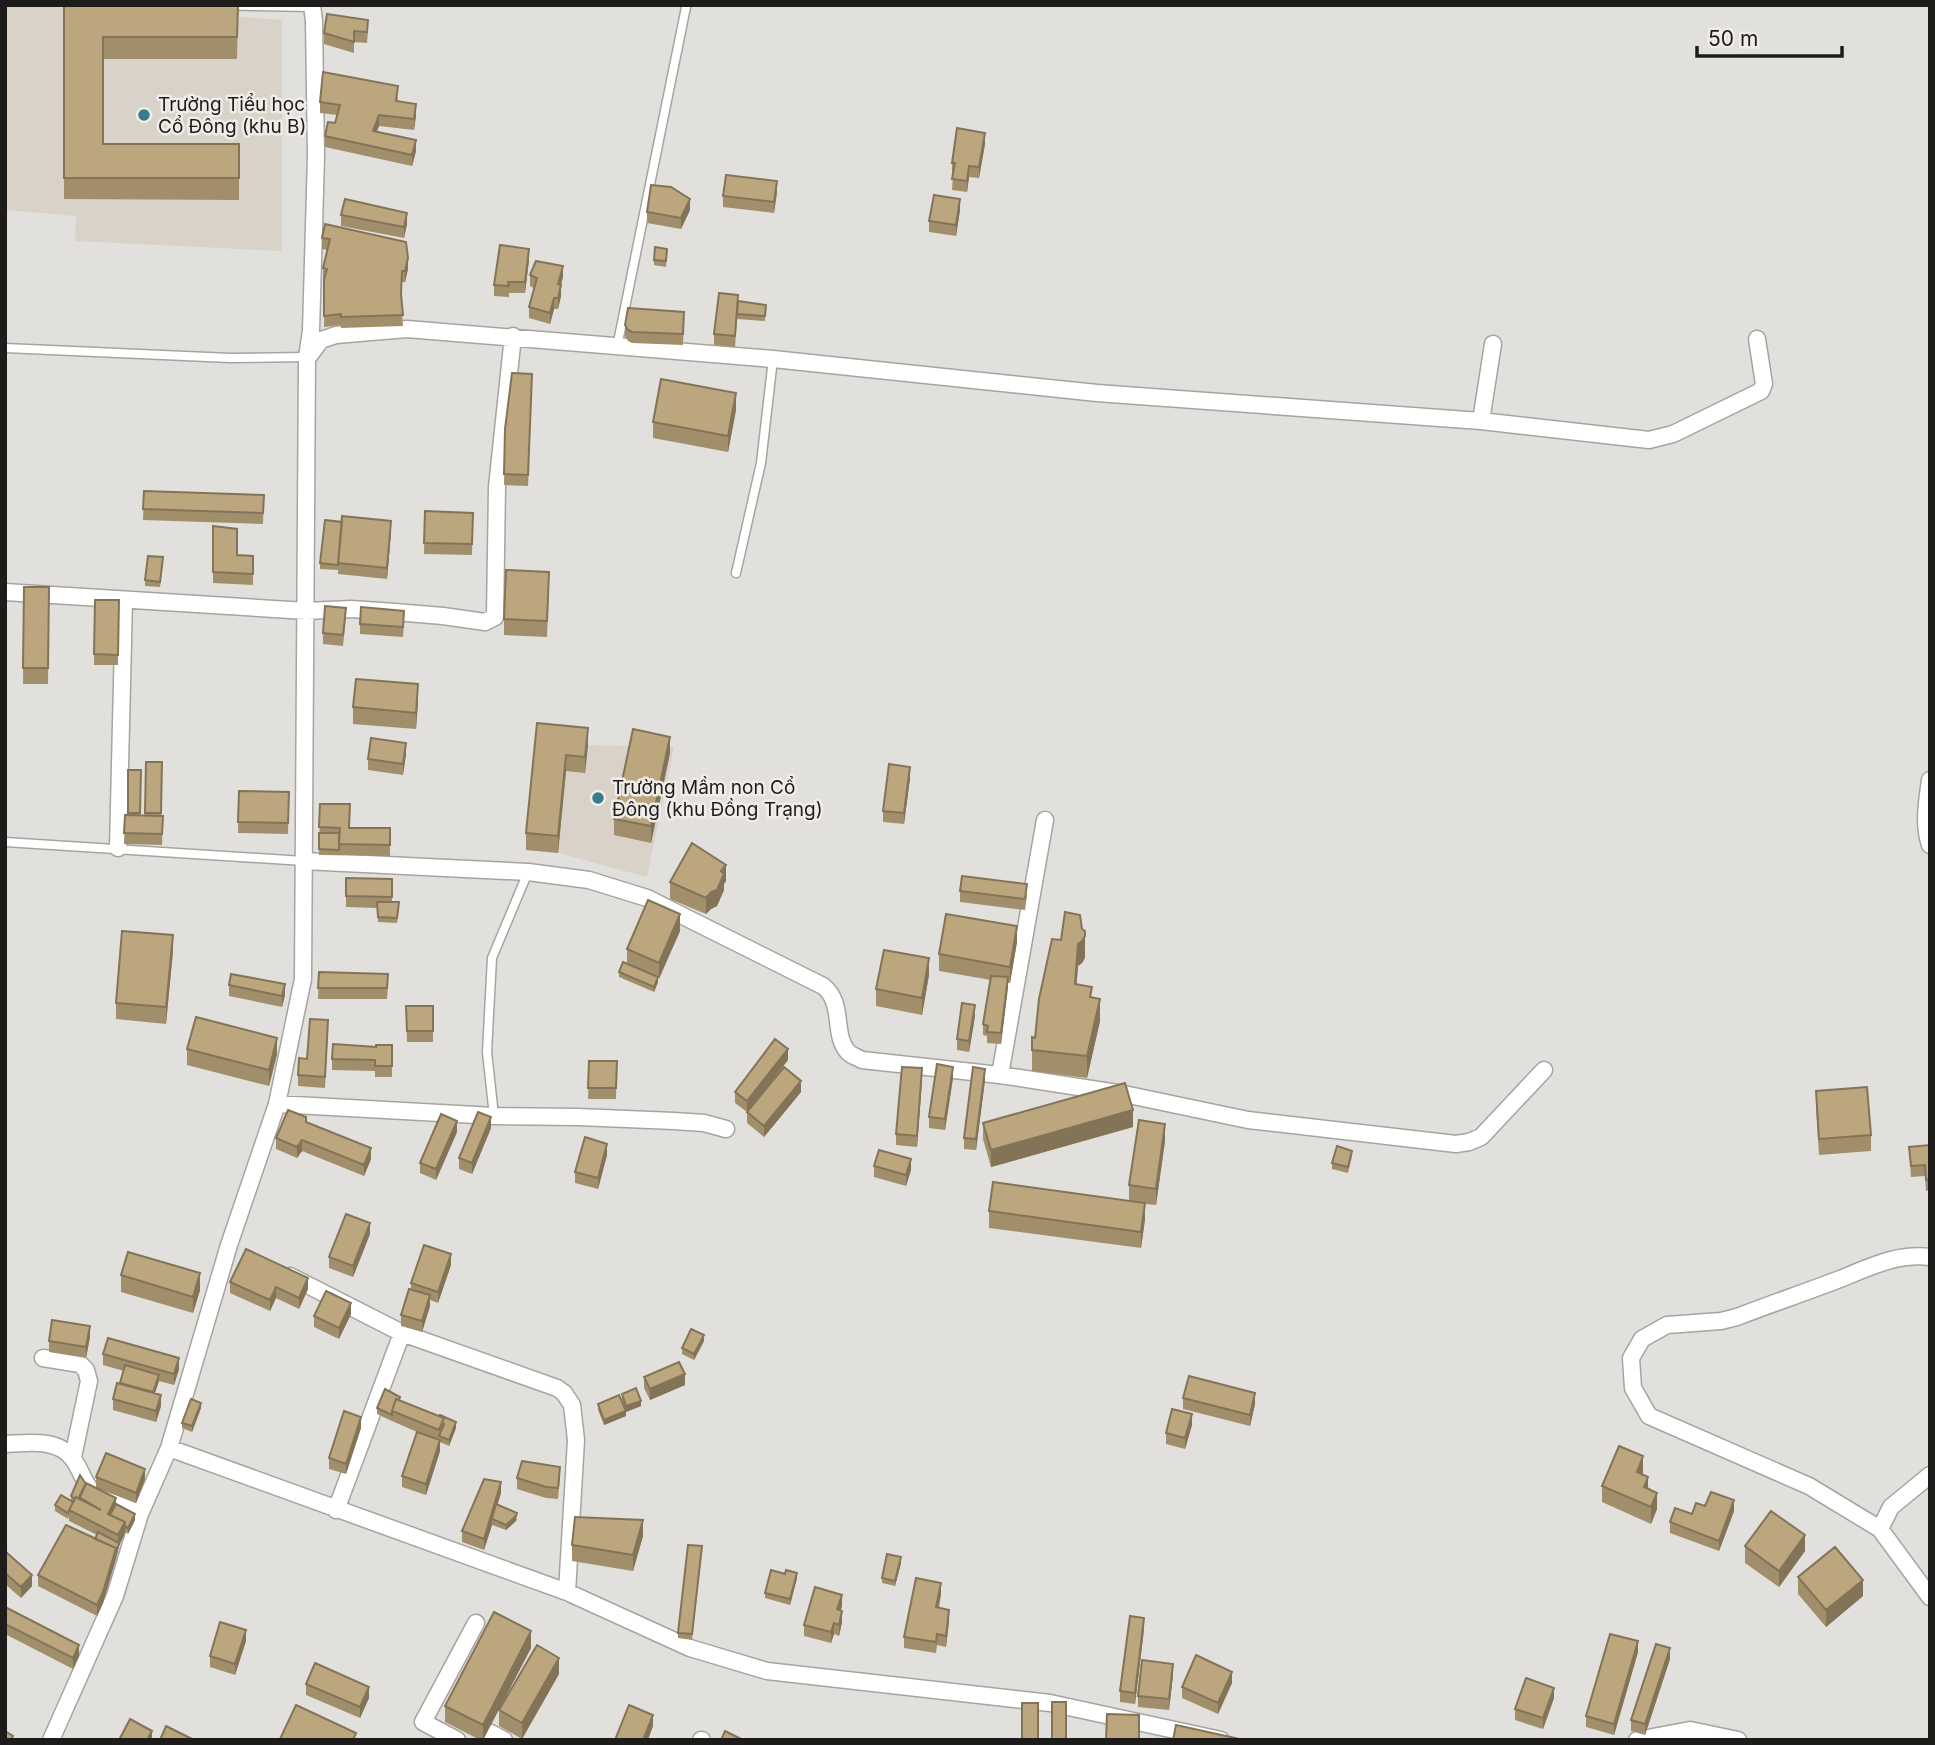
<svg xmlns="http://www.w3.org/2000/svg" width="1935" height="1745" font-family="Inter,sans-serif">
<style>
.built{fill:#d8d2c8}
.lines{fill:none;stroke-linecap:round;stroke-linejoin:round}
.service-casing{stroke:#a6a4a0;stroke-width:11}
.minor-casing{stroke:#a6a4a0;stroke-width:19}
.service{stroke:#fff;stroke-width:8}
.minor{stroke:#fff;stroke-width:16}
.wall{fill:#a18f6c}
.shaded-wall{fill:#837458}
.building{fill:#bba67e;stroke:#837458;stroke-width:2}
.poi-dot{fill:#377c8a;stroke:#f0ede9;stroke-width:2.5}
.labels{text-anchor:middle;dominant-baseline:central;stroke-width:5;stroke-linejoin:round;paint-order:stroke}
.poi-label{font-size:19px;fill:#1d1c1b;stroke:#f0ede9;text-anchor:start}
</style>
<rect width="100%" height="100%" fill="#e2e0dc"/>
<path class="built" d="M5 5H76L282 20V251L75 241 76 216 5 210Z
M537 740 588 745 674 747 647 877 558 853 526 850Z"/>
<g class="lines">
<g class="service-casing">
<path id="service" d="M202 5 312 7
M617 347 686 7
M5 348 230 358 307 357
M736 573 761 463 773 359
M5 842 304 861
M494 1116 487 1052 492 958 528 872"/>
</g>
<g class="minor-casing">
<path id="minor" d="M309 356 321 340 336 335 407 329 773 359 1097 393 1481 421 1649 440 1673 434 1761 391 1764 384 1757 339
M1481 421 1493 344
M5 592 306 611 351 609 395 612 443 616 485 622 495 617 497 487 513 336
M1930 780C1927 801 1923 825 1930 845
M118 848 124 600
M304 861 528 872 589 880 647 898 823 986C845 1003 832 1035 848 1052 852 1056 857 1057 862 1060L1000 1075 1124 1094 1248 1120 1456 1144 1469 1142 1481 1137 1544 1070
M1000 1075 1045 820
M277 1104 494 1116 578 1117 674 1121 704 1123 726 1129
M1930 1257C1897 1253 1870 1267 1840 1279 1806 1292 1771 1304 1737 1317L1721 1321 1667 1325 1642 1339 1631 1358 1633 1388 1649 1416 1809 1486 1880 1529 1930 1597
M290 1276 402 1333 557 1388 564 1393 572 1405 576 1440 567 1592
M43 1358 80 1364 86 1370 89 1381 73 1457
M5 1444C28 1443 58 1438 73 1459 81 1470 84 1483 93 1493L140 1514
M169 1448 567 1592 690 1648 767 1671 1050 1703 1221 1740
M336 1510 402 1333
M1880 1529 1891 1507 1930 1475
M51 1740 115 1596 140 1514 169 1448 229 1245 277 1104 303 979 307 357 311 331 316 156 314 21 312 5
M457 1740 423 1722 476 1623
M487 1740 491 1733 504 1740
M701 1740H702
M1637 1740 1690 1730 1738 1740"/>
</g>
<use href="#service" class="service"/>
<use href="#minor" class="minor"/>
</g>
<path class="wall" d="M64 6H238L237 59H103V144H239V200L64 199Z
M327 14 368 31 367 43 354 42V53L324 44V33Z
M398 97 397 101 416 115 414 130 379 126 376 132 416 151 412 166 325 147V136L335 123 337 115 320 113V102Z
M985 144 979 178 969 177 967 192 952 190 953 174H952V163Z
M777 192 774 213 723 207V196Z
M690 210 681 229 647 223V212Z
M960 210 956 236 929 232V221Z
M341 215 407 224 404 238 341 226Z
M325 224 408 269 405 282H402L401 298 403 326 341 328V325L324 327 325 279H323V268L327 250 322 249V238Z
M667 254 666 267 654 265V260Z
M529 260 525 293H509V297L494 296V285Z
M530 275 563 277 561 285V296L558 309H554L550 324 529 318V307L534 288 530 286Z
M738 301 766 305 765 321 737 319 735 347 714 345V334Z
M684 312 683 345 632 343 628 341 625 336V325Z
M532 385 528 486 504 485 505 429Z
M736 410 728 452 653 438V422Z
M144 491 264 495 263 524 143 520Z
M425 511 473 513 472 555 424 554Z
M342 522 391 532 387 579 338 574V570L320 569V563Z
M213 526 237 555 253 556V585L213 583Z
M163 563 160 587 145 586V580Z
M24 587H49L48 684H23Z
M549 588 547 637 504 635V619Z
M95 600H119L118 665H94Z
M346 618 343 646 323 644V633Z
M404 622 403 637 360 634V624Z
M418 701 416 729 353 724V707Z
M537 723 588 745 585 773 566 771 558 853 526 850V833Z
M670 753 651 843 614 835V819Z
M406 754 403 775 368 770V759Z
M146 762H162L161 816H163L162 845 124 844 125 815H128V770H141L140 816H145Z
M910 778 904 824 883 822V811Z
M239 791 289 792 288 834 238 833Z
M320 804 349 828H390V856L319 855Z
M346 878 392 879V902L399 908 397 923 378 922 377 908 346 907Z
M726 881 724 884V890L717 906 711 909 706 914 670 899V882Z
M960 891 1027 895 1025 910 960 902Z
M680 931 658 979V982L654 992 619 977V972L627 963V949Z
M1017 942 1010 983H1008L1001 1044 987 1043V1036L983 1035V1024L991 980 939 971V954Z
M173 951 166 1024 116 1019V1003Z
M1085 958 1082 963 1078 966 1076 984 1092 998 1100 1021 1087 1078 1032 1071V1037L1035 1038 1039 999Z
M319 972 388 985 387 999H318Z
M929 975 922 1015 876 1006V989Z
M229 985 285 995 282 1007 229 996Z
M406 1006H433V1042H407Z
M975 1016 969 1052 957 1050V1039Z
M328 1031 325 1088 298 1086V1075L307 1059Z
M392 1045V1077H375V1071L332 1070V1059L376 1047Z
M187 1049 277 1054 269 1086 187 1065Z
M788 1060 750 1108 801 1092 764 1137 747 1123V1112L735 1103V1092Z
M589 1061H617L616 1099H588Z
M953 1078 945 1130 929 1128V1117Z
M922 1079 917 1147 896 1145V1134Z
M985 1080 976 1150 964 1149V1138Z
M1816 1091 1871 1135V1151L1819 1155 1816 1107Z
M306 1122 371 1159 364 1176 302 1151 297 1158 276 1149V1138Z
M983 1123 1133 1127 991 1167 983 1139Z
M491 1128 472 1174 459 1169V1158Z
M457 1132 436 1180 420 1173V1163Z
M1165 1141 1156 1205 1145 1204V1219L1141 1248 989 1228V1211L1129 1201V1185Z
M1930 1145V1190L1926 1191 1925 1176 1911 1177 1909 1147Z
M607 1155 598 1189 575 1183V1172Z
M1352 1156 1348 1173 1332 1169V1163Z
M874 1166 911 1170 906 1186 874 1177Z
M370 1234 353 1277 329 1268V1257Z
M451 1265 438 1303 430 1300V1306L422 1332 401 1326V1315L411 1290V1283Z
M121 1275 200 1290 193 1313 121 1292Z
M230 1282 308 1289 299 1309 276 1298 270 1311 230 1293Z
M351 1314 339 1339 314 1327V1316Z
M90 1337 86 1358 49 1352V1341Z
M704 1341 694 1360 682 1354V1348Z
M103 1354 179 1369 174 1385 159 1381 155 1393 161 1406 156 1422 113 1410V1399L120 1383 124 1371 103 1365Z
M644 1377 685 1385 650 1400 644 1388Z
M622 1394 641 1406 626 1412 622 1399Z
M1183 1398 1255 1404 1250 1426 1183 1409Z
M400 1400 456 1428 449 1446 440 1442V1451L426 1495 402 1487V1476L417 1432 392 1421 377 1414V1408Z
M598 1404 626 1416 604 1425 598 1410Z
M201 1408 192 1432 182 1428V1423Z
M1192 1425 1185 1449 1166 1444V1433Z
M361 1428 346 1474 329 1469V1458Z
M1643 1473V1474L1657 1509 1651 1524 1602 1502V1486Z
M96 1477 145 1479 136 1503 96 1488Z
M517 1478H560L558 1499 546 1498 517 1489Z
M86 1484 116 1504 135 1520 128 1534 125 1532 119 1546 103 1603 97 1616 38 1586V1575L95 1539 97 1535 69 1521V1516L68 1519 55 1511V1505L71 1501V1496Z
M501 1493 497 1505 517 1519 516 1521 506 1530 492 1525 484 1550 462 1542V1531Z
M1705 1506 1734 1511 1719 1551 1670 1533V1522L1692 1514Z
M643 1536 633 1571 572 1561V1545Z
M1745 1546 1805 1551 1779 1587 1745 1563Z
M702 1552 692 1640 678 1638V1633Z
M5 1553 32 1586 21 1598 5 1584Z
M901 1563 895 1586 882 1583V1578Z
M1798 1577 1863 1596 1826 1627 1798 1594Z
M797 1578 790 1605 765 1598V1593Z
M941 1594 939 1608 949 1621 946 1647 937 1645 936 1653 904 1648V1637Z
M842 1606 841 1610 842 1622 839 1636 834 1634 831 1643 804 1636V1625Z
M5 1607 79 1656 73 1669 5 1634Z
M1144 1629 1135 1704 1120 1702V1691Z
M246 1641 235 1675 210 1667V1656Z
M531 1648 483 1740H480L445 1722V1706Z
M1638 1652 1614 1735 1586 1727V1716Z
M1670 1659 1645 1735 1631 1731V1720Z
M559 1674 522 1739 499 1726V1710Z
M1173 1675 1169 1710 1138 1707V1696Z
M1232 1683 1218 1714 1182 1698V1687Z
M306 1684 369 1698 360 1718 306 1695Z
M1554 1698 1543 1729 1515 1720V1709Z"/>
<path class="shaded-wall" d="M416 104V115L414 130V119Z
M379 115V126L373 142V131Z
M985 133V144L979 178V167Z
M416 140V151L412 166V155Z
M969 166V177L967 192V181Z
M777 181V192L774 213V202Z
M690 199V210L681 229V218Z
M960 199V210L956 236V225Z
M407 213V224L404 238V227Z
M529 249V260L525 293V282Z
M408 258V269L405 282V271Z
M563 266V277L558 295V284Z
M561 285V296L558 309V298Z
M554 298V309L550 324V313Z
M736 393V410L728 452V436Z
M391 521V532L387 579V568Z
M418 684V701L416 729V713Z
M588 728V745L585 773V757Z
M670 737V753L651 843V826Z
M406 743V754L403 775V764Z
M566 755V771L558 853V836Z
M910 767V778L904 824V813Z
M726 865V881L724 884V890L717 906 711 909 706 914V898Z
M680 914V931L659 979V963Z
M1017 926V942L1010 983V967Z
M1085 931V958L1082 963 1078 966 1075 1005V984L1078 944Z
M173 935V951L166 1024V1007Z
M929 958V975L922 1015V998Z
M658 977V982L654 992V987Z
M1008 977V988L1001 1044V1033Z
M285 984V995L282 1007V996Z
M1100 999V1021L1087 1078V1056Z
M975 1005V1016L969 1052V1041Z
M277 1038V1054L269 1086V1070Z
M788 1049V1060L747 1112V1101Z
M953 1067V1078L945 1130V1119Z
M922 1068V1079L917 1147V1136Z
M985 1069V1080L976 1150V1139Z
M801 1081V1092L764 1137V1126Z
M1133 1110V1127L991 1167V1150Z
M491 1117V1128L472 1174V1163Z
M457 1121V1132L436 1180V1169Z
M1165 1124V1141L1156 1205V1189Z
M302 1140V1151L297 1158V1147Z
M607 1144V1155L598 1189V1178Z
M371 1148V1159L364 1176V1165Z
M911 1159V1170L906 1186V1175Z
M1145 1203V1219L1141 1248V1232Z
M370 1223V1234L353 1277V1266Z
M451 1254V1265L438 1303V1292Z
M200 1273V1290L193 1313V1297Z
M308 1278V1289L299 1309V1298Z
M276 1287V1298L270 1311V1300Z
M430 1295V1306L422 1332V1321Z
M351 1303V1314L339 1339V1328Z
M90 1326V1337L86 1358V1347Z
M704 1335V1341L694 1360V1354Z
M179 1358V1369L174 1385V1374Z
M685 1374V1385L650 1400V1389Z
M159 1375V1381L152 1401V1395Z
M1255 1393V1404L1250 1426V1415Z
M161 1395V1406L156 1422V1411Z
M641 1401V1406L626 1412V1406Z
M201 1403V1408L192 1432V1426Z
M626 1411V1416L604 1425V1420Z
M1192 1414V1425L1185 1449V1438Z
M361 1417V1428L346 1474V1464Z
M456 1422V1428L449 1446V1440Z
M440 1440V1451L426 1495V1484Z
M1643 1456V1473L1637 1488V1472Z
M145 1469V1479L136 1503V1493Z
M1648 1477V1493L1644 1487Z
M501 1482V1493L493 1520 492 1519V1525L484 1550V1539Z
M1657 1493V1509L1651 1524V1507Z
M116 1498V1509L111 1519 108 1514Z
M1734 1500V1511L1719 1551V1541Z
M517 1513 516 1521 506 1530V1525Z
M135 1514V1520L128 1534V1528Z
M643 1520V1536L633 1571V1555Z
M125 1522V1533L119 1546 116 1559V1554L118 1544V1535Z
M1805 1535V1551L1779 1587V1571Z
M116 1548V1559L103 1603 97 1616V1605Z
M901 1557V1563L895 1586V1581Z
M797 1573V1578L790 1605V1599Z
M32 1575V1586L21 1598V1587Z
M1863 1580V1596L1826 1627V1610Z
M941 1583V1594L936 1618V1607Z
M842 1595V1606L837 1620V1609Z
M949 1610V1621L946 1647V1636Z
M842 1611V1622L839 1636V1625Z
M1144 1618V1629L1135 1704V1693Z
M834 1623V1634L831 1643V1632Z
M246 1630V1641L235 1675V1664Z
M531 1631V1648L483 1740V1725Z
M1638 1641V1652L1614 1735V1724Z
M79 1645V1656L73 1669V1658Z
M1670 1648V1659L1645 1735V1724Z
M559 1658V1674L522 1739V1723Z
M1173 1664V1675L1169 1710V1699Z
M1232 1672V1683L1218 1714V1703Z
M369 1687V1698L360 1718V1707Z
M1554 1688V1698L1543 1729V1718Z
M653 1715V1726L648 1740H643Z
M152 1731V1740H147Z"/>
<path class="building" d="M64 6H238L237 37H103V144H239V178H64Z
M327 14 368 20 367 32 354 31V42L324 33Z
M323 72 398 86 396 101 416 104 414 119 379 115 373 131 416 140 412 155 325 136 328 122 335 123 340 105 320 102Z
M957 128 985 133 979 167 969 166 967 181 952 179 955 163H952Z
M726 175 777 181 774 202 723 196Z
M651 185 671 187 690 199 681 218 647 212Z
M934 195 960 199 956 225 929 221Z
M345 199 407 213 404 227 341 215Z
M325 224 406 242 408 258 405 271H402L401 294 403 315 341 317V314L324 316V280L327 269 323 268 330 239 322 238Z
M500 245 529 249 525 282H508L509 286 494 285Z
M655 247 667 249 666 261 654 260Z
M536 261 563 266 558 284 561 285 558 298H554L550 313 529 307 537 278 530 275Z
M719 293 738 295 735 336 714 334Z
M738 301 766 305 765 316 737 314Z
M628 308 684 312 683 334 632 332 628 330 625 325Z
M512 373 532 374 528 475 504 474 505 429Z
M661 379 736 393 728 436 653 422Z
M144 491 264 495 263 513 143 509Z
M425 511 473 513 472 544 424 543Z
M342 516 391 521 387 568 338 563Z
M325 520 342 522 338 565 320 563Z
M213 526 237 529V555L253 556V574L213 572Z
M148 556 163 557 160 582 145 580Z
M506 570 549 572 547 621 504 619Z
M24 587H49L48 668H23Z
M95 600H119L118 655 94 654Z
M325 606 346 608 343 635 323 633Z
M361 607 404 611 403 627 360 624Z
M356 679 418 684 416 713 353 707Z
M537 723 588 728 585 757 566 755 558 836 526 833Z
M633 729 670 737 651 826 614 819Z
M371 738 406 743 403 764 368 759Z
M146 762H162L161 813H145Z
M889 764 910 767 904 813 883 811Z
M128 770H141L140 813H128Z
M239 791 289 792 288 823 238 822Z
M320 804H350L349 828H390V845L339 844 340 828 319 827Z
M125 815 163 816 162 834 124 833Z
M319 833H339V850L319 849Z
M692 843 726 865 721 871 724 874 717 890 711 892 706 898 670 882Z
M962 876 1027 884 1025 899 960 891Z
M346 878 392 879V897L346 896Z
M648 900 680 914 659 963 627 949Z
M377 902H399L397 918 378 917Z
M1065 912 1080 915 1082 929 1085 931V936L1082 941 1078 944 1075 984 1092 987 1090 997 1100 999 1087 1056 1032 1050V1037L1035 1038 1039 999 1052 939 1061 940Z
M946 914 1017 926 1010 967 939 954Z
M122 931 173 935 166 1007 116 1003Z
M884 950 929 958 922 998 876 989Z
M623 962 658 977 654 987 619 972Z
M319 972 388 974 387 988H318Z
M231 974 285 984 282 996 229 985Z
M991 976 1008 977 1001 1033 987 1032 988 1026 983 1024Z
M962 1003 975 1005 969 1041 957 1039Z
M406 1006H433V1031H407Z
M196 1017 277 1038 269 1070 187 1049Z
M310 1019 328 1020 325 1077 298 1075 299 1058 307 1059Z
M775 1039 788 1049 747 1101 735 1092Z
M333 1044 376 1047V1045H392V1066H375V1060L332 1059Z
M589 1061H617L616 1088H588Z
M937 1064 953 1067 945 1119 929 1117Z
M784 1067 801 1081 764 1126 747 1112Z
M902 1067 922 1068 917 1136 896 1134Z
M973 1067 985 1069 976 1139 964 1138Z
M1125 1083 1133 1110 991 1150 983 1123Z
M1867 1087 1871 1135 1819 1139 1816 1091Z
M288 1110 306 1117V1122L371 1148 364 1165 302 1140 297 1147 276 1138Z
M478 1112 491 1117 472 1163 459 1158Z
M441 1114 457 1121 436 1169 420 1163Z
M1139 1120 1165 1124 1156 1189 1129 1185Z
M585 1137 607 1144 598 1178 575 1172Z
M1930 1145V1179L1926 1180 1925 1165 1911 1166 1909 1147Z
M1337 1146 1352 1151 1348 1167 1332 1163Z
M879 1150 911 1159 906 1175 874 1166Z
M993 1182 1145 1203 1141 1232 989 1211Z
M346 1214 370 1223 353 1266 329 1257Z
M424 1245 451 1254 438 1292 411 1283Z
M246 1249 308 1278 299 1298 276 1287 270 1300 230 1282Z
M128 1252 200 1273 193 1297 121 1275Z
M409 1289 430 1295 422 1321 401 1315Z
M326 1291 351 1303 339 1328 314 1316Z
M52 1320 90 1326 86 1347 49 1341Z
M691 1329 704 1335 694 1354 682 1348Z
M108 1338 179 1358 174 1374 103 1354Z
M679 1362 685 1374 650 1389 644 1377Z
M125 1365 159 1375 153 1392 120 1383Z
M1189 1376 1255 1393 1250 1415 1183 1398Z
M117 1383 161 1395 156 1411 113 1399Z
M636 1388 641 1401 626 1406 622 1394Z
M385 1389 400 1397 399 1400 396 1399 392 1411V1415L377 1408Z
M619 1395 626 1411 604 1420 598 1404Z
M191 1399 201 1403 192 1426 182 1423Z
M396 1399 444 1418 439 1430 392 1411Z
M1172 1409 1192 1414 1185 1438 1166 1433Z
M344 1411 361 1417 346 1464 329 1458Z
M440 1415 456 1422 449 1440 439 1436 444 1424 442 1423 444 1418 439 1416Z
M417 1432 440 1440 426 1484 402 1476Z
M1619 1446 1643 1456 1637 1472 1648 1477 1644 1487 1657 1493 1651 1507 1602 1486Z
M106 1453 145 1469 136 1493 96 1477Z
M522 1461 560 1467 558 1488 546 1487 517 1478Z
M80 1475 86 1484 79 1499 76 1497 75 1499 71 1496Z
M484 1479 501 1482 484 1539 462 1531Z
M86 1483 116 1498 108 1514 125 1522 118 1535 69 1510 76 1497 101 1510 79 1497Z
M1711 1492 1734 1500 1719 1541 1670 1522 1675 1508 1692 1514 1696 1503 1705 1506Z
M61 1495 73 1502 68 1513 55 1505Z
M116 1504 135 1514 128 1528 125 1527V1522L110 1515Z
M496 1504 517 1513 516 1516 506 1525 492 1519Z
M1771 1511 1805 1535 1779 1571 1745 1546Z
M575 1517 643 1520 633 1555 572 1545Z
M66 1525 116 1548 103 1592 97 1605 38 1575Z
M98 1532 119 1543 116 1554V1548L95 1539Z
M688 1545 702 1546 692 1634 678 1633Z
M1835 1547 1863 1580 1826 1610 1798 1577Z
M6 1552 32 1575 21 1587 5 1573Z
M887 1554 901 1557 895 1581 882 1578Z
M771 1570 785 1574 786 1570 797 1573 790 1599 765 1593Z
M916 1578 941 1583 936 1607 949 1610 946 1636 937 1634 936 1642 904 1637Z
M815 1587 842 1595 837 1609 842 1611 839 1625 834 1623 831 1632 804 1625Z
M5 1607 79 1645 73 1658 5 1624Z
M494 1612 531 1631 483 1725 445 1706Z
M1130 1616 1144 1618 1135 1693 1120 1691Z
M220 1622 246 1630 235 1664 210 1656Z
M1610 1634 1638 1641 1614 1724 1586 1716Z
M1656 1644 1670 1648 1645 1724 1631 1720Z
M537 1645 559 1658 522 1723 499 1710Z
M1196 1655 1232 1672 1218 1703 1182 1687Z
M1142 1660 1173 1664 1169 1699 1138 1696Z
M315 1663 369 1687 360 1707 306 1684Z
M1526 1678 1554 1688 1543 1718 1515 1709Z
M1052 1702H1066V1740H1052Z
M1022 1703H1038V1740H1022Z
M296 1705 356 1733 353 1740 280 1739Z
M629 1705 653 1715 643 1740H615Z
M1107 1714 1139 1715V1740H1106Z
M130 1719 152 1731 147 1740H119Z
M1176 1725 1240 1739V1740H1173Z
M166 1726 194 1740H160Z
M5 1731 13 1736 10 1740H5Z
M725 1731 743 1740H721Z"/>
<g class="poi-dot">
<circle cx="144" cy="115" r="7"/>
<circle cx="598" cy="798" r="7"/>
</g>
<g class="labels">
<g class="poi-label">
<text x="158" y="104">Trường Tiểu học<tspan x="158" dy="22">Cổ Đông (khu B)</tspan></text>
<text x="612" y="787">Trường Mầm non Cổ<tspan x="612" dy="22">Đông (khu Đồng Trạng)</tspan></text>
</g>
</g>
<rect width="1935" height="1745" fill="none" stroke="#1d1c1b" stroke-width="14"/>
<path d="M1697 46v10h145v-10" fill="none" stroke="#1d1c1b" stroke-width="3.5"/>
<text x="1708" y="46" font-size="21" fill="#1d1c1b" stroke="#f0ede9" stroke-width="5" paint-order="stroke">50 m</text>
</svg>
